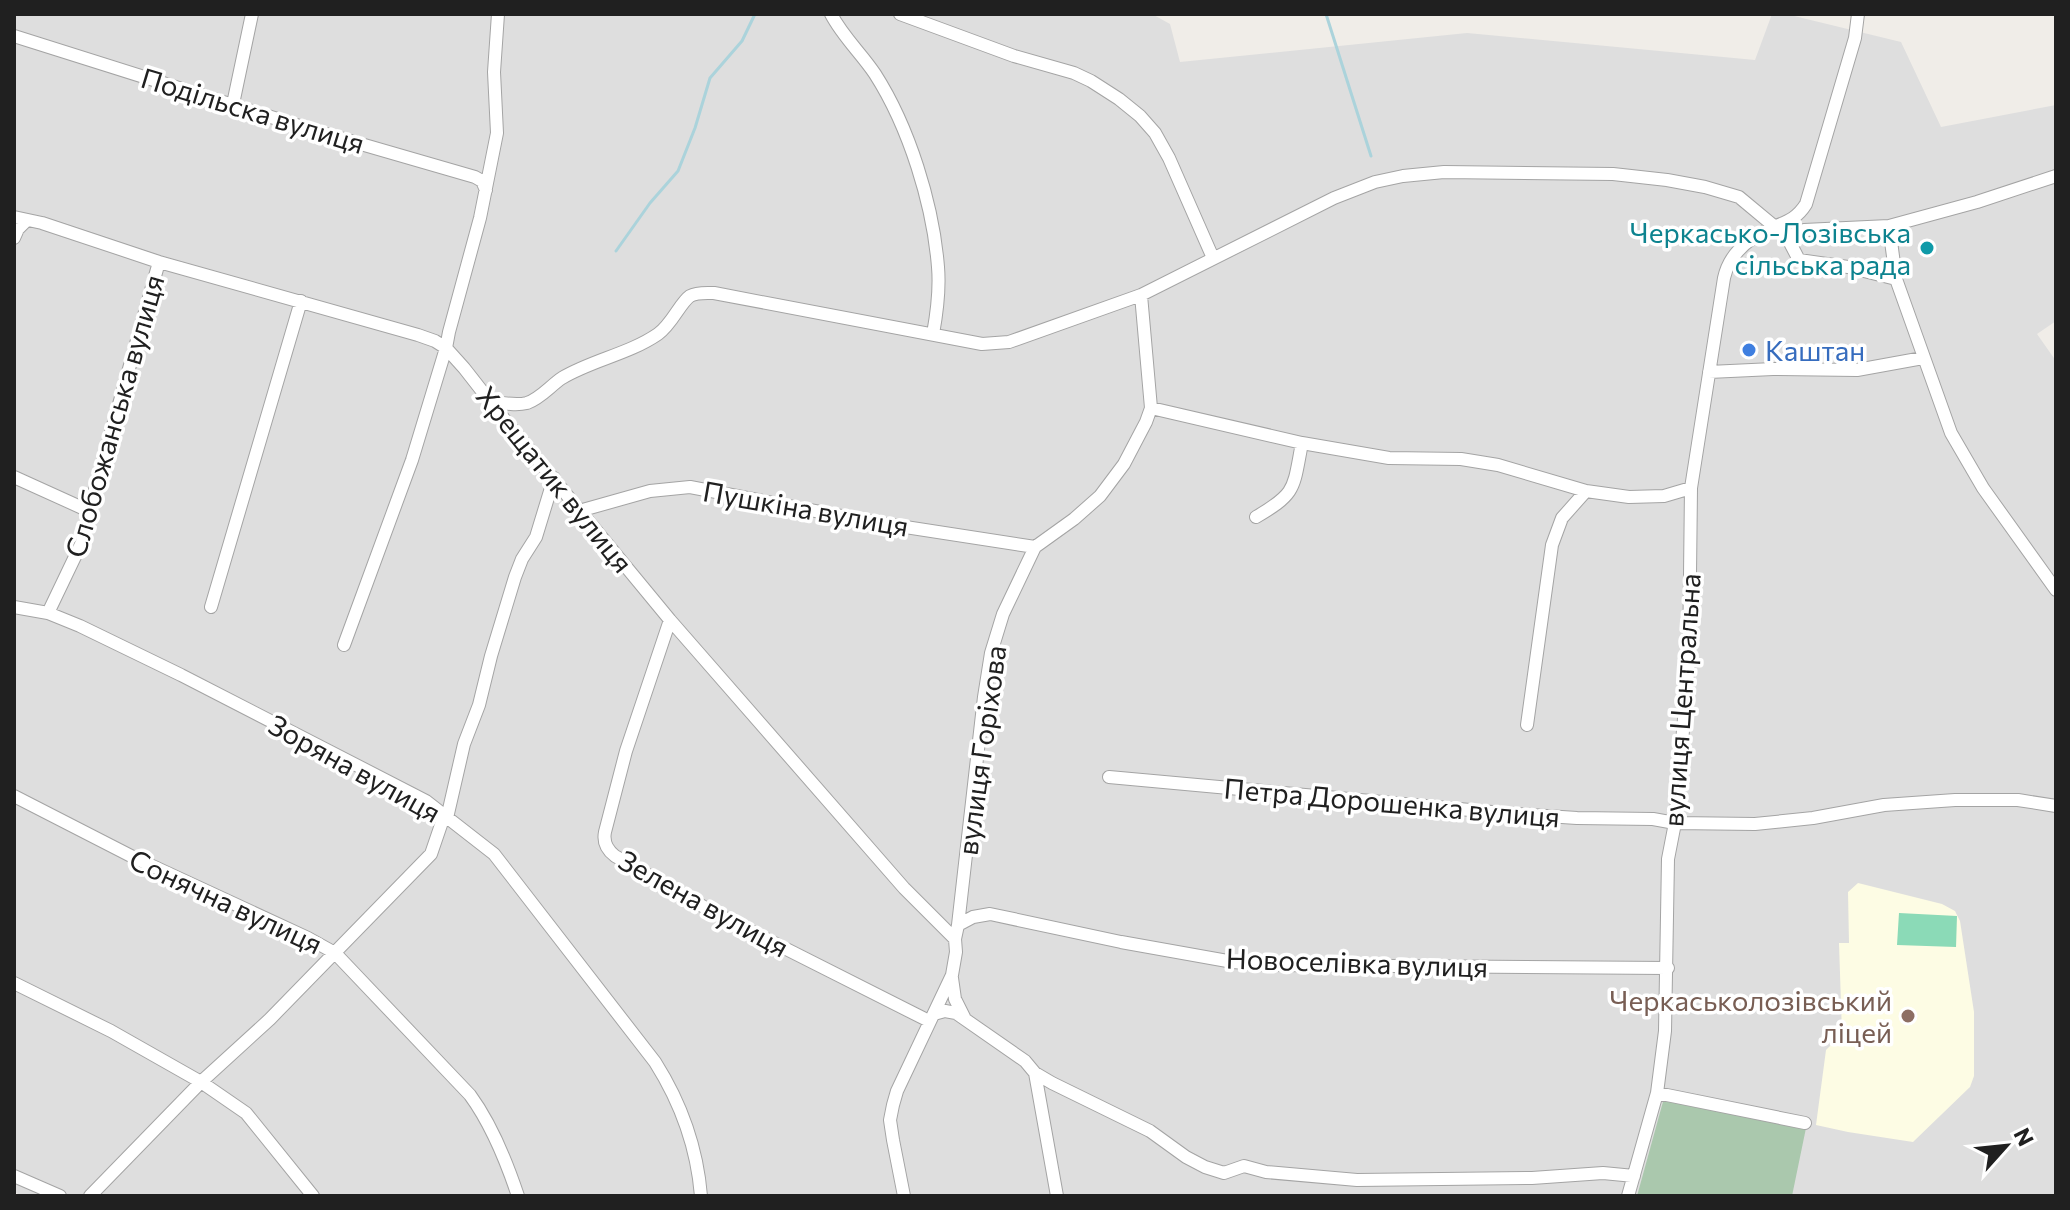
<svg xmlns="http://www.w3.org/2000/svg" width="2070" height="1210" font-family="Commissioner,sans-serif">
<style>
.residential{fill:#dedede}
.education{fill:#fdfce4}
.cemetery{fill:#aac8ad}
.pitch{fill:#8bdab7}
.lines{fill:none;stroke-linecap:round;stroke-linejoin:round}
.stream{stroke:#abd3db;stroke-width:3}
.minor-casing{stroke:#a4a4a4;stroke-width:14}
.minor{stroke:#fff;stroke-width:12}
.culture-dot{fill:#0f9aa8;stroke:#fff;stroke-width:3}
.shop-dot{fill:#3f7fe0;stroke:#fff;stroke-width:3}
.education-dot{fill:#8d6e63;stroke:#fff;stroke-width:3}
.labels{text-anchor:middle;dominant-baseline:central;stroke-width:7;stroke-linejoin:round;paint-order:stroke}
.street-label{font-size:28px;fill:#202020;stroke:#fff}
.culture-label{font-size:28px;fill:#0d838f;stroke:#fff;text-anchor:end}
.shop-label{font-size:28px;fill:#366cbe;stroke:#fff;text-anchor:start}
.education-label{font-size:28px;fill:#785e54;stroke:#fff;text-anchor:end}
</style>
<rect width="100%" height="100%" fill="#f0ede8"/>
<path class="residential" d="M14 14H1152L1170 24 1180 62 1467 33 1755 60 1772 14H1786L1901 42 1941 127 2056 105V321L2037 334 2056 361V1196H23L14 1192Z"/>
<path class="education" d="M1858 883 1942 904 1955 911 1960 921 1974 1012V1076L1970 1087 1913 1142 1848 1132 1816 1125 1826 1050 1842 1034 1839 943H1849L1848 892Z"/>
<path class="cemetery" d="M1664 1098 1806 1128 1792 1196H1637Z"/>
<path class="pitch" d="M1899 913 1957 916 1956 947 1897 945Z"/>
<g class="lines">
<path class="stream" d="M1326 14 1371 156
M616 251 650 203 678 171 695 128 710 78 742 41 755 14"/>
<g class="minor-casing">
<path id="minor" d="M831 14C843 37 861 53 875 74 909 127 933 204 938 267 940 290 937 312 933 334
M900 14 1014 56 1074 73 1091 81 1119 99 1140 116 1155 133 1169 158 1213 258
M14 36 309 129 475 177 482 181 486 190
M233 104 252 14
M14 217 42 223 159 262 418 335 435 341 446 348 464 368 500 414 670 620 904 888 955 939
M1889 226 1896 279 1951 433 1983 488 2056 590
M1787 237 1799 260 1848 267 1896 279
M14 238 18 229 27 220
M1709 372 1773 369 1857 370 1923 358
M490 401C502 403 515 406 527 403 541 398 550 386 562 378 592 360 629 354 658 334 672 324 680 303 690 296 697 292 706 293 714 293L982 344 1009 342 1141 295 1334 198 1375 182 1403 176 1444 172 1613 174 1667 180 1705 187 1739 197 1787 237 1804 230 1889 226 1977 202 2056 176
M1151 408 1302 443 1389 458 1461 459 1498 465 1586 491 1629 497 1664 496 1691 488
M14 477 89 511
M579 511 650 491 690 487 873 522 1035 547
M1256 517C1297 493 1293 489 1302 443
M14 607 48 613 80 626 181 675 426 801 494 854 655 1062C681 1103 697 1147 701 1196
M211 607 301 301
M48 613 82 542 89 511 159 262
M670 620 626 751 605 832C603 842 607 850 615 856L711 911 929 1021
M344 645 412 460 446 348 449 332 480 218 497 133 494 72 498 14
M1527 725 1552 545 1562 518 1586 491
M1109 777 1503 813 1577 818 1653 819 1675 823 1755 824 1813 818 1884 805 1955 800H2018L2056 806
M14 796 133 857 308 938 335 953 470 1095C492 1125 506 1160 518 1196
M447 818 464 744 479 705 491 656 515 577 522 559 536 537 554 478
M958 925 973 917 990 914 1121 942 1233 962 1268 965 1668 968
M952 978 955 999 964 1017
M14 983 111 1031 201 1082 246 1113 313 1196
M934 1014 945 1011 956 1013 1025 1061 1035 1073 1052 1083 1150 1131 1186 1157 1205 1167 1224 1173 1244 1166 1266 1172 1357 1180 1532 1178 1603 1173 1634 1176
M1035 1073 1057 1196
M1657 1093 1805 1123
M14 1176 60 1196
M90 1196 201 1082 270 1019 431 854 444 816
M904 1196 893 1140 890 1120 893 1105 897 1091 952 975 956 952 955 939 958 925 984 697 991 653 1003 614 1035 547 1074 519 1100 496 1124 464 1146 422 1151 408 1141 295
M1628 1196 1657 1093 1665 1031 1668 859 1675 823 1689 661 1691 488 1724 278C1730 251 1751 236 1776 226 1789 221 1798 217 1806 204L1855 38 1858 14"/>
</g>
<use href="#minor" class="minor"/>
</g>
<circle class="culture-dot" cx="1927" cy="248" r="8"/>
<circle class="shop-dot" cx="1749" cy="350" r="8"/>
<circle class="education-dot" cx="1908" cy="1016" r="8"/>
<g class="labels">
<g class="street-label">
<text transform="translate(253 110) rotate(17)">Подільска вулиця</text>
<text transform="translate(114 416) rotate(-74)">Слобожанська вулиця</text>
<text transform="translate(555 479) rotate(51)">Хрещатик вулиця</text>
<text transform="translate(806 508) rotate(10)">Пушкіна вулиця</text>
<text transform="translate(1681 700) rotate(-86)">вулиця Центральна</text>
<text transform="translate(981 750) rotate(-82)">вулиця Горіхова</text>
<text transform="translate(355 768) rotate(29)">Зоряна вулиця</text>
<text transform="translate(1392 802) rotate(5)">Петра Дорошенка вулиця</text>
<text transform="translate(226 901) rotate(25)">Сонячна вулиця</text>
<text transform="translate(704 903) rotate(29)">Зелена вулиця</text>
<text transform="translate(1357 962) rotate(2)">Новоселівка вулиця</text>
</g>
<g class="culture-label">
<text x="1911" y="232">Черкасько-Лозівська<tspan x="1911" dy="32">сільська рада</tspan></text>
</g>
<g class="shop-label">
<text x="1765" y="350">Каштан</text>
</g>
<g class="education-label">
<text x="1892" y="1000">Черкаськолозівський<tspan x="1892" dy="32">ліцей</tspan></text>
</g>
</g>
<rect width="2070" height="1210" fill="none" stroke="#202020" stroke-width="32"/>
<g transform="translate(2006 1146) rotate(63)" stroke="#ffffff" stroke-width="6" paint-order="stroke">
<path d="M0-6L14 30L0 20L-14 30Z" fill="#202020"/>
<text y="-12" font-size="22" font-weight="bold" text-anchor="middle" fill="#202020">N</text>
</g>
</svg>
